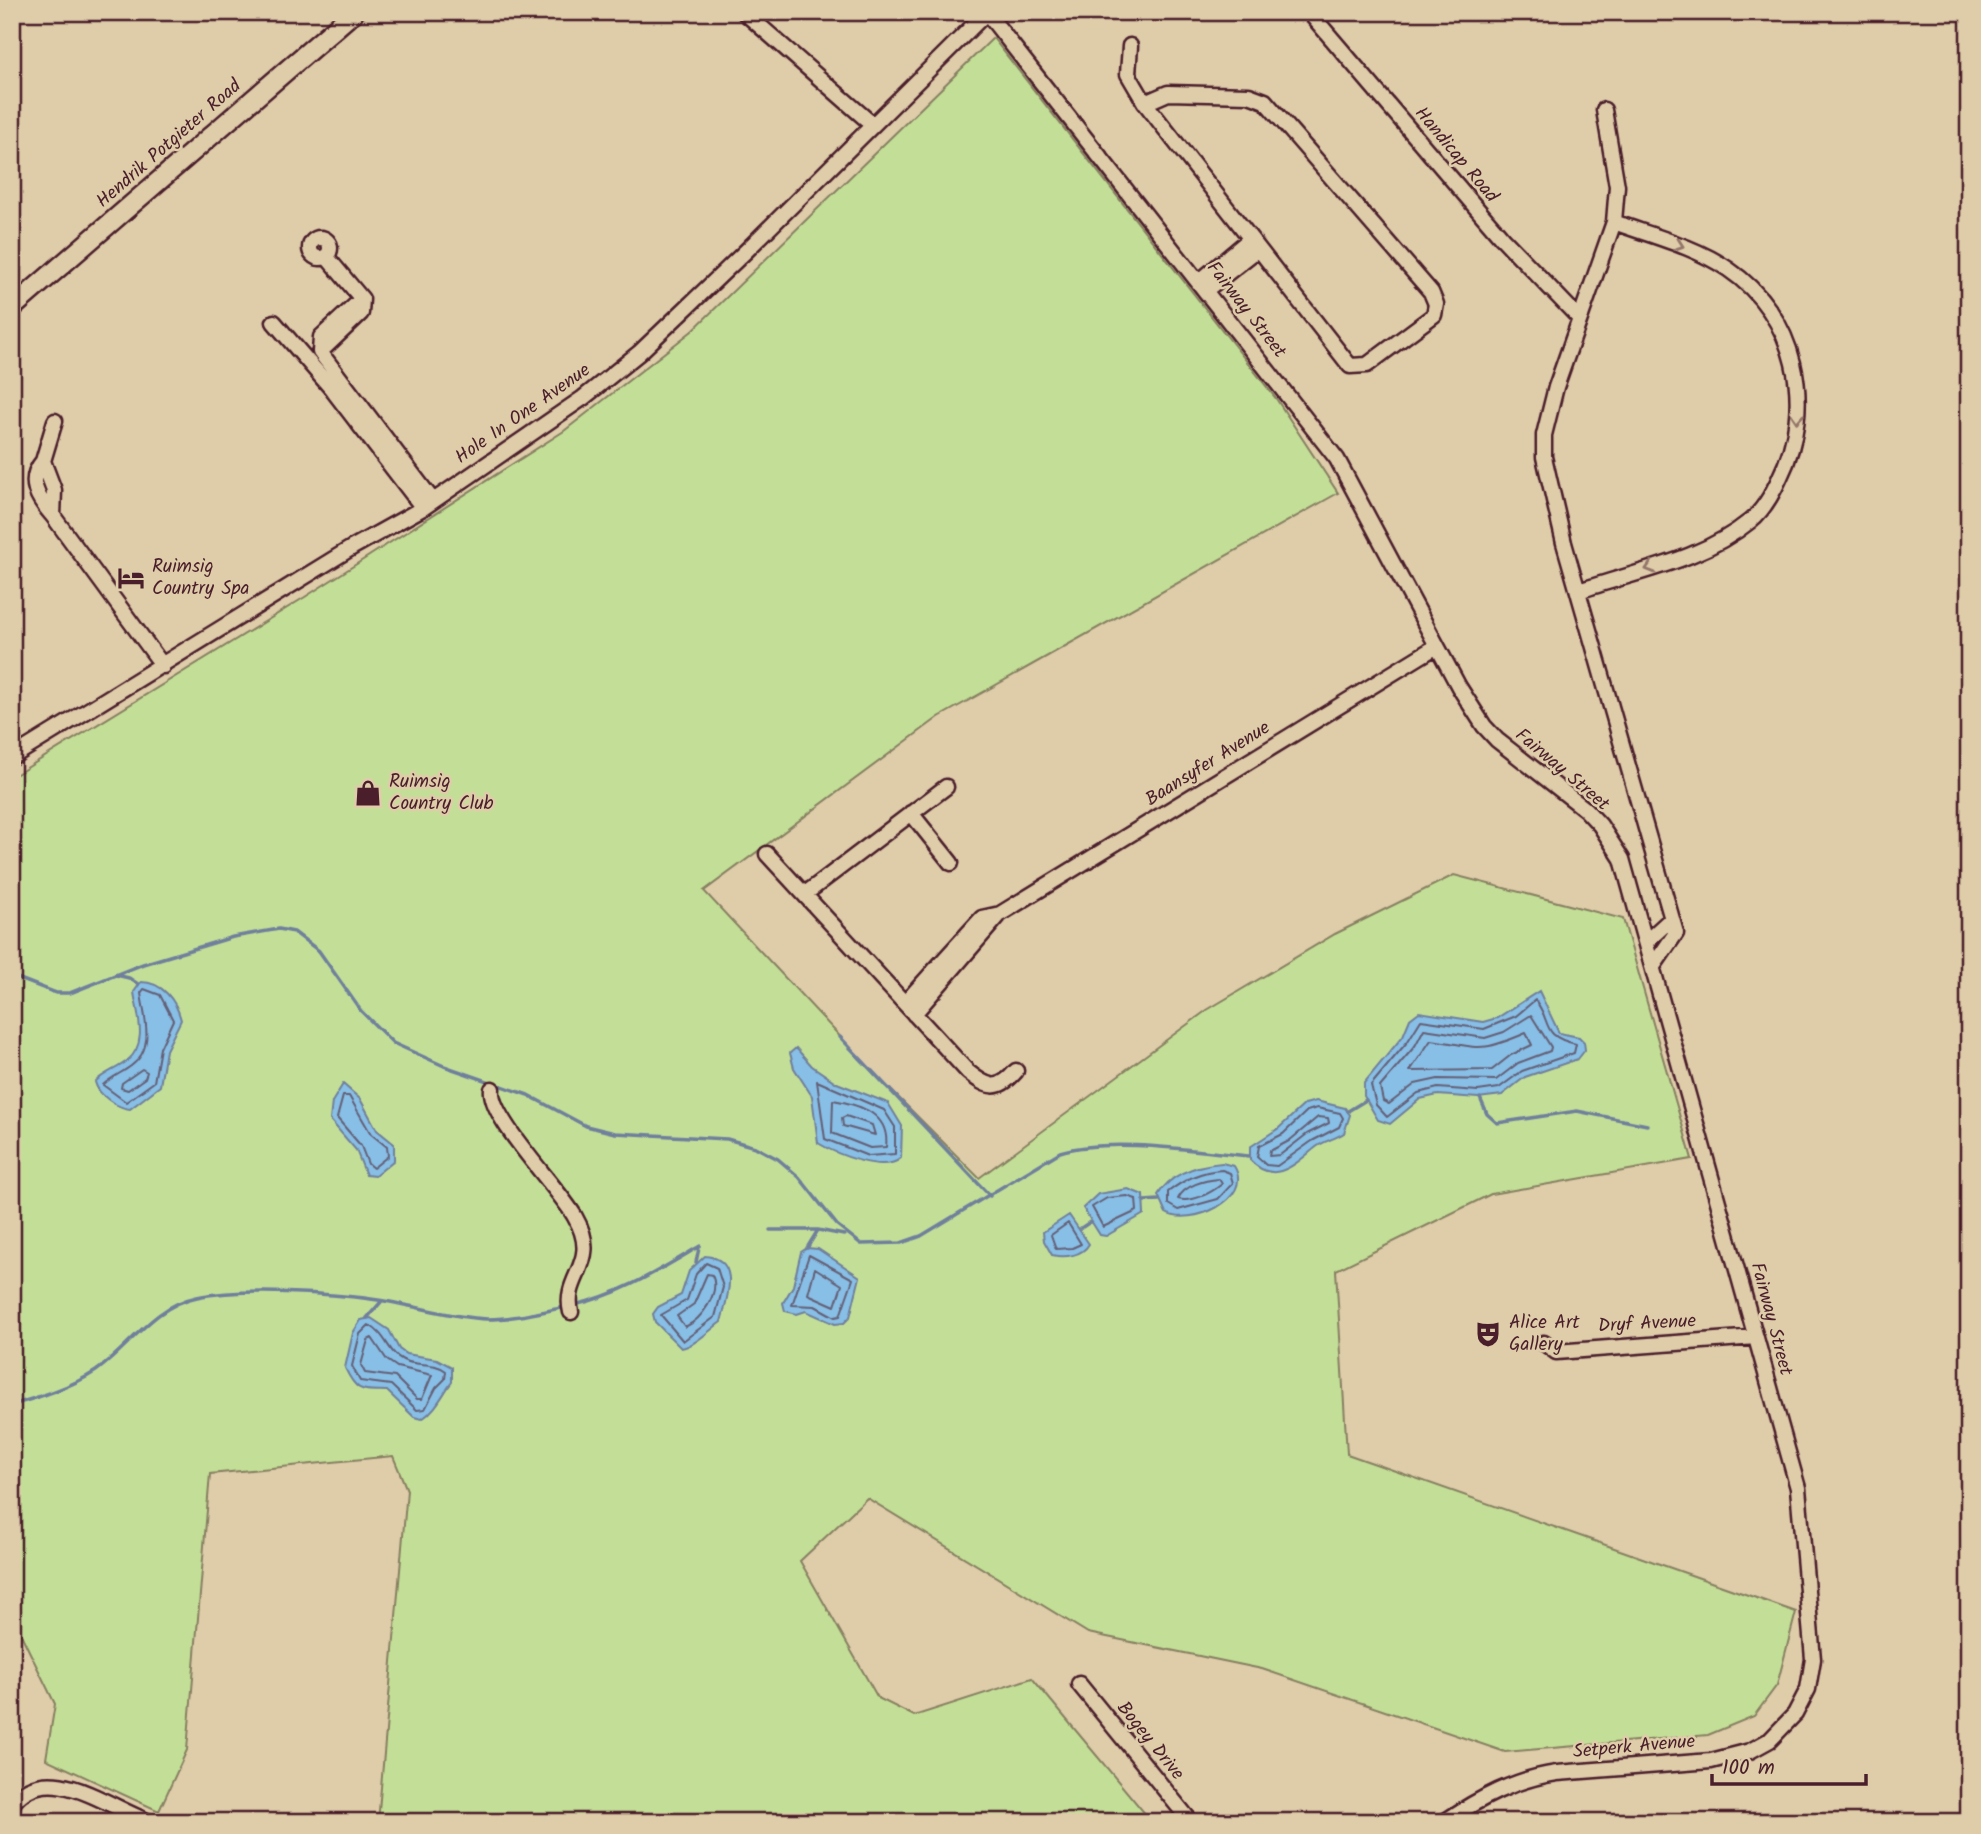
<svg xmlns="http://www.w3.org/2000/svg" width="1981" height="1834" font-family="Kalam,sans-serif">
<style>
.green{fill:#c3df97;stroke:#867f61;stroke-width:2}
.water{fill:#88bfe6;stroke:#6f7f9b;stroke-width:2}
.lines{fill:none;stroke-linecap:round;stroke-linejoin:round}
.shore{stroke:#635f76;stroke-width:2}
.stream{stroke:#6f7f9b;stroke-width:3.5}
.minor-casing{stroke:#4a1f2b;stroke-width:19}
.major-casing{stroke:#4a1f2b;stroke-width:23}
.minor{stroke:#dfcdaa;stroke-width:14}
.major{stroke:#dfcdaa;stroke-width:18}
.oneway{stroke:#94766a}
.labels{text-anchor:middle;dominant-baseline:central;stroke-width:5;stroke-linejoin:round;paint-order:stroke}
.street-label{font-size:19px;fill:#4a1f2b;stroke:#dfcdaa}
.poi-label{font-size:19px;fill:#4a1f2b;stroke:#dfcdaa;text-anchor:start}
</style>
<rect width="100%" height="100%" fill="#dfcdaa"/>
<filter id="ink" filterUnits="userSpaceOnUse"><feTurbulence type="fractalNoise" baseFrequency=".0143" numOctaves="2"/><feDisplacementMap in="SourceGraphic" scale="14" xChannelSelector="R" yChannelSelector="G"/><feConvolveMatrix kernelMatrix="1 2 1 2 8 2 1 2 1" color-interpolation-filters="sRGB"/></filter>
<g filter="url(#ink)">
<path class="green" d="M993 38 1277 400 1338 493 939 717 704 891 877 1076 979 1178 1207 1010 1335 934 1454 875 1623 919 1692 1159 1491 1194 1336 1270 1347 1454 1796 1612 1777 1685 1754 1716 1708 1735 1505 1752 1262 1669 1088 1633 867 1498 800 1561 878 1698 914 1716 1032 1678 1152 1822H378L407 1490 393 1456 210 1474 187 1750 159 1811 46 1759 55 1704 12 1616V777L305 597 564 431 692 331Z"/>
<path class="water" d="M141 982C162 982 176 1000 181 1020L166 1050 160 1086 130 1109C117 1108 98 1095 95 1082 104 1073 117 1069 127 1061 149 1043 137 1014 134 992Z
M1539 991 1559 1033 1579 1037 1584 1042 1585 1050 1578 1059 1525 1077 1502 1095 1478 1098 1438 1095 1420 1099 1390 1124 1378 1120 1364 1096V1083L1403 1036 1410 1019 1419 1012 1483 1022 1497 1018Z
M796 1048 812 1066 837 1083 888 1103 902 1126 901 1158C884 1174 836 1154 818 1143L812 1096 794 1068 790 1053Z
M343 1084 360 1099 377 1130 394 1144V1160L375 1176 366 1175 356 1150 330 1120 332 1102Z
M1316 1101 1345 1108 1350 1115 1344 1133C1335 1139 1323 1141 1315 1148 1294 1165 1274 1186 1250 1160V1147L1279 1128 1305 1104Z
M1222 1163 1234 1166C1255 1200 1189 1227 1166 1213L1158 1195C1171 1173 1198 1165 1222 1163Z
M1128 1189 1143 1195 1144 1214 1106 1236 1100 1235 1083 1208 1098 1194Z
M1069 1215 1089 1244C1082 1256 1065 1258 1052 1255L1044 1241 1043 1232Z
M807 1248 818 1249 860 1277 850 1317 844 1323 835 1324 806 1311 797 1314 785 1311 783 1303 793 1286 801 1252Z
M705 1256C742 1259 727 1298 721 1322 710 1330 694 1346 681 1348L655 1322 653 1314 658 1307 681 1295 689 1271Z
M371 1318 389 1330 399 1349 406 1354 437 1359 452 1367V1382C442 1395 436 1410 422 1419L414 1417 387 1391C361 1390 357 1393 345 1368L353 1333 361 1320Z"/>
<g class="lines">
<path class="shore" d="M144 989 160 995 173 1020 160 1048 154 1082 126 1102 103 1085C111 1077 122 1073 131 1066 156 1048 144 1017 141 993Z
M1535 1000C1553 1022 1539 1036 1576 1044L1574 1053 1522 1071 1499 1088 1478 1091 1438 1088 1418 1093 1387 1117 1376 1105 1371 1085 1408 1041 1421 1020 1484 1029 1516 1016Z
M1531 1015 1551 1047 1550 1051 1518 1063 1496 1080 1438 1079 1415 1084 1389 1104 1383 1101 1380 1087 1415 1046 1424 1029 1485 1038 1504 1032Z
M1526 1033 1532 1045 1511 1055 1492 1070 1410 1071 1431 1040C1481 1047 1477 1054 1526 1033Z
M142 1069 147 1072 145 1078 128 1090 121 1088 122 1083Z
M817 1081 884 1110 895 1127V1154L868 1156 825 1139Z
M343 1096H349L371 1134 387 1147 388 1156 373 1168 368 1164 361 1146 337 1118Z
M833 1100C861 1105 890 1114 886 1147L870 1148 832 1133Z
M1317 1108 1340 1113 1343 1118 1339 1127 1312 1141 1277 1166 1266 1165 1257 1157 1259 1146 1283 1134 1307 1111Z
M846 1116 872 1125 875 1135 843 1126 842 1118Z
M1318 1117 1328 1118 1329 1123 1307 1134 1280 1155 1269 1156 1270 1151 1289 1141Z
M1222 1170 1230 1173 1233 1183 1218 1199 1178 1210 1168 1204V1192C1185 1179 1201 1171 1222 1170Z
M1219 1179 1222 1184C1211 1193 1192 1203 1178 1199 1184 1185 1205 1180 1219 1179Z
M1127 1196 1136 1199 1137 1211 1103 1227 1092 1207 1107 1198Z
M1068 1223 1081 1244 1072 1248 1056 1249 1051 1235Z
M809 1255 853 1279 840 1316 835 1317 815 1306 792 1305Z
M706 1263 717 1268 723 1287 715 1317 683 1341 661 1315 687 1300 696 1274Z
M815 1268 842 1285 835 1306 808 1294Z
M707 1274 712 1275C721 1293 701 1320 685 1327L677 1316 694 1304Z
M369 1325C387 1335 388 1353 403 1360 417 1367 433 1361 446 1371L445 1379 436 1388 425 1409 417 1410 391 1385 360 1381 352 1366 360 1334Z
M372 1338 387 1360 397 1367 432 1375 422 1399H417L395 1377 365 1373 361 1365 368 1340Z"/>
<path class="stream" d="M116 975 129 978 138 984
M12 976 56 993H70L143 964 233 937 279 929 294 932 319 951 361 1011 393 1043 444 1066 528 1095 586 1126 615 1133 727 1139 755 1147 778 1159 799 1177 837 1225 861 1244 901 1243 921 1236 1060 1152C1111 1137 1196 1151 1249 1156
M840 1037 990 1196
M1480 1098 1487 1114 1497 1123 1577 1111 1647 1125
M1348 1111 1366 1100
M1144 1201 1159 1200
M1081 1228 1090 1222
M770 1230H818L844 1235
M807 1248 818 1230
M696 1262 699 1248
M574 1305C620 1295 659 1270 700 1246
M367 1318 381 1302
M12 1405C39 1397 72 1387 96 1371 130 1347 153 1306 197 1297 242 1288 332 1293 378 1300 413 1305 452 1318 487 1319 514 1319 540 1312 566 1307"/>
<g class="minor-casing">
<path id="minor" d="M744 12 873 125
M1309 12 1502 238 1579 318
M987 13 1337 459 1459 687 1484 726 1497 740 1585 809 1600 825 1622 859 1798 1488 1813 1659 1808 1689 1795 1714 1770 1740 1750 1751 1711 1761 1557 1773C1515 1779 1480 1798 1444 1822
M1130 46 1128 74 1145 103
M1168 93 1249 95 1265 101 1431 292 1436 304 1434 315 1367 365 1350 366 1145 103Z
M1604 110 1617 186 1614 222 1556 387 1544 435V457L1564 543 1676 933 1654 965
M310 248a10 10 0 1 1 20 0a10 10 0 1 1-20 0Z
M1200 281 1250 239
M1206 290 1258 249
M362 299 321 337 320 352 433 501
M274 322 331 388 423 508
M320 352 361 313 362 299 326 256
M55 421 43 461 54 490 53 516 163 666
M43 461C26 481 38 499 53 516
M1579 591C1637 571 1701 561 1750 521 1764 510 1773 493 1780 477 1816 405 1796 315 1728 269 1694 246 1652 236 1614 222
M12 757 353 547 423 508 583 398 639 353 746 251 987 12
M911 813 951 863
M767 854 968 1072C988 1088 998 1092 1016 1071
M805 894 946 787
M1647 941 1671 919
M905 1003 982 918 1000 914 1437 646
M914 1014 1000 914
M492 1089C488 1117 559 1188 575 1217 602 1264 562 1275 571 1312
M1544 1343 1556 1352 1756 1337
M1079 1684 1191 1822
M12 1804C47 1757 109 1808 150 1822"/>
</g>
<g class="major-casing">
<path id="major" d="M12 308 354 12"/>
</g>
<use href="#minor" class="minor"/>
<use href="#major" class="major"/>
</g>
<defs><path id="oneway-chevron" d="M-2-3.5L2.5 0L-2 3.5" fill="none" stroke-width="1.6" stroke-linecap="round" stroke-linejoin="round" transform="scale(1.75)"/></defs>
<g class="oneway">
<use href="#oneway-chevron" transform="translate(1679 245) rotate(19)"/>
<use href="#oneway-chevron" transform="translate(1797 418) rotate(94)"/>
<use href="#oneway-chevron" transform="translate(1650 568) rotate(164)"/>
</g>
</g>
<defs>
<g id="hotel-bare" transform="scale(2.1)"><path d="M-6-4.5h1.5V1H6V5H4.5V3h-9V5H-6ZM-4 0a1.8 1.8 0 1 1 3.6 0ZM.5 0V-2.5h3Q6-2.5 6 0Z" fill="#4a1f2b" stroke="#dfcdaa" stroke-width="2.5" paint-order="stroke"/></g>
<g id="shop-bare" transform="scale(2.1)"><path d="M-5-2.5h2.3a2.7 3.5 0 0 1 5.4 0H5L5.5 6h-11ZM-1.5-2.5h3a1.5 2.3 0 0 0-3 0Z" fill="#4a1f2b" stroke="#dfcdaa" stroke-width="2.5" paint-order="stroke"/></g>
<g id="theatre-bare" transform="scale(2.1)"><path d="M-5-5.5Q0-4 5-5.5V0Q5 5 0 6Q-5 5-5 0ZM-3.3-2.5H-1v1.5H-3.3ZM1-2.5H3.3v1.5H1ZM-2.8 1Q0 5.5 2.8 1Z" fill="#4a1f2b" stroke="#dfcdaa" stroke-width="2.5" paint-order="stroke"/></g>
</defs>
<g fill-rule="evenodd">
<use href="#hotel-bare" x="131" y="578"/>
<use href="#shop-bare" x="368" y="793"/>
<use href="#theatre-bare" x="1488" y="1334"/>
</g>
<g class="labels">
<g class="street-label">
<text transform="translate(169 144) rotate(-41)">Hendrik Potgieter Road</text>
<text transform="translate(1456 155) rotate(50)">Handicap Road</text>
<text transform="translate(1246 310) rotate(52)">Fairway Street</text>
<text transform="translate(523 414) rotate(-35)">Hole In One Avenue</text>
<text transform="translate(1208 764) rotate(-32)">Baansyfer Avenue</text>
<text transform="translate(1562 770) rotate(40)">Fairway Street</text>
<text transform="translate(1771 1319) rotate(75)">Fairway Street</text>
<text transform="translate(1647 1324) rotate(-3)">Dryf Avenue</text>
<text transform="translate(1150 1741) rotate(51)">Bogey Drive</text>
<text transform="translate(1634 1747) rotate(-5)">Setperk Avenue</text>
</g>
<g class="poi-label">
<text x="152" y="567">Ruimsig<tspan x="152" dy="22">Country Spa</tspan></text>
<text x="389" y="782">Ruimsig<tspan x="389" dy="22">Country Club</tspan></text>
<text x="1509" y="1323">Alice Art<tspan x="1509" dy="22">Gallery</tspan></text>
</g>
</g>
<rect width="1981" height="1834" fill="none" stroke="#dfcdaa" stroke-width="42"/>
<rect x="21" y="21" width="1939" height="1792" fill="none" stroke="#4a1f2b" stroke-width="2.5" filter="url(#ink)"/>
<path d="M1712 1774v10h154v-10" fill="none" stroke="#4a1f2b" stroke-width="3.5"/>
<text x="1722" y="1774" font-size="21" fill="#4a1f2b" stroke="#dfcdaa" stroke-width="5" paint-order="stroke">100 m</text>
</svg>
